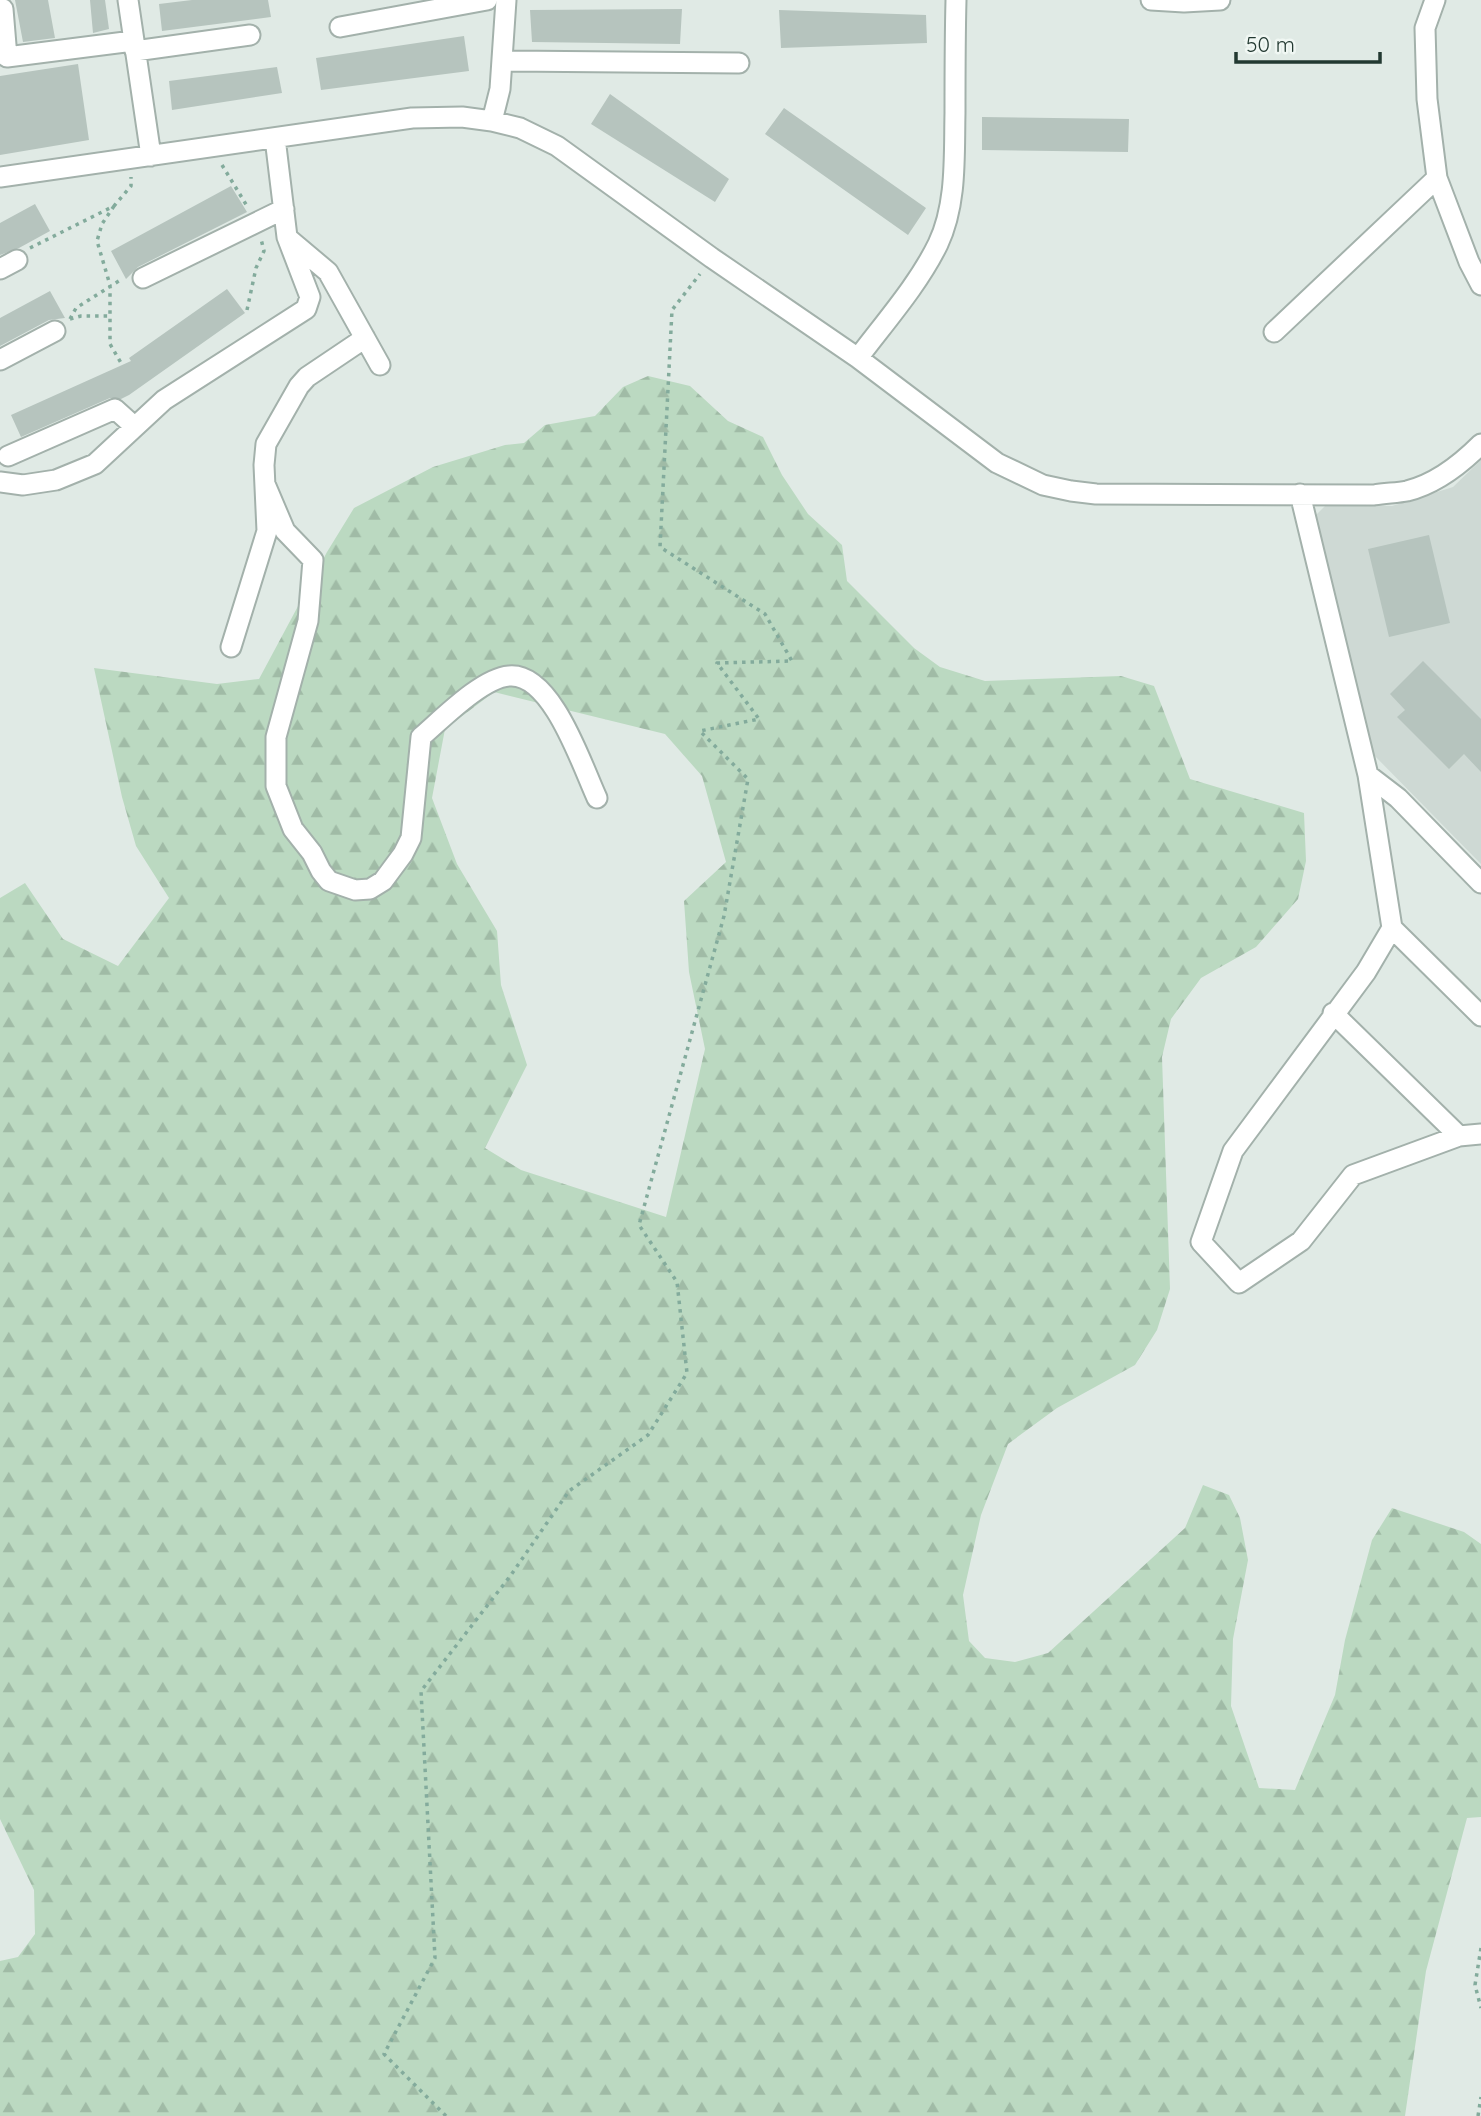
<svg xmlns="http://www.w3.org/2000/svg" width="1481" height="2116" font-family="Quicksand,sans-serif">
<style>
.built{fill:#ced9d4}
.forest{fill:url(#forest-firs);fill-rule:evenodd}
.building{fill:#b6c4be}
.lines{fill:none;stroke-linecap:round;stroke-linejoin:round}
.minor-casing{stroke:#a3b1ab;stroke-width:23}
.path{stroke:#83ab9c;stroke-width:3.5;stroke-dasharray:3.5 5;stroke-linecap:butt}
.minor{stroke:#fff;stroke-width:19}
</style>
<defs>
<pattern id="forest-firs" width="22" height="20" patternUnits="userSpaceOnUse" patternTransform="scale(1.75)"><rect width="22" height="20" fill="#bbd9c1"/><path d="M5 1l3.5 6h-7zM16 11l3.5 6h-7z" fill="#a0bba6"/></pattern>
</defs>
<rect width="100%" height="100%" fill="#e0eae5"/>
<path class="built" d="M1481 460V864L1372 753 1315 516 1327 504 1392 506 1453 487Z"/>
<path class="forest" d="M648 376 690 386 728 421 763 437 782 475 808 514 842 545 847 581 914 648 940 667 985 681 1121 676 1154 686 1190 779 1304 813 1306 861 1298 899 1256 947 1201 978 1171 1019 1162 1057 1170 1289 1157 1330 1135 1365 1057 1408 1008 1444 981 1515 963 1595 969 1641 985 1658 1015 1662 1048 1653 1185 1528 1203 1485 1229 1495 1240 1518 1248 1560 1233 1639 1231 1706 1259 1788 1295 1790 1335 1695 1345 1640 1372 1540 1392 1508 1464 1532 1481 1544V1817L1467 1818 1426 1971 1405 2116H0V1961L18 1957 35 1934 34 1890 0 1819V898L25 883 63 939 118 966 169 898 136 846 122 797 94 668 217 684 259 679 327 552 354 508 433 467 505 445 524 443 545 425 595 416 623 387ZM494 692 665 734 702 776 726 862 684 901 689 972 705 1049 666 1217 521 1170 485 1148 527 1065 501 985 497 931 457 864 432 798 445 729Z"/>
<path class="building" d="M15 0H48L55 38 23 42Z
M90 0H105L109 29 93 33Z
M192 0H268L271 17 162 31 159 4Z
M682 9 680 44 532 42 530 10Z
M779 10 926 15 927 43 781 48Z
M464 36 469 71 321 90 316 58Z
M78 64 89 140 0 155V76Z
M277 67 282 93 172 110 169 81Z
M610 94 729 179 715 202 591 124Z
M784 108 926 208 908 235 765 134Z
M982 117 1129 119 1128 152 982 150Z
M231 186 247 212 138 267 126 279 111 251Z
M35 204 50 231 19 248 0 255V223Z
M227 289 245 313 129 395 121 399 110 398 21 437 11 415 131 361 129 358Z
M50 291 65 318 49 320 0 346V318Z
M1429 535 1450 623 1389 637 1368 549Z
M1423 661 1481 719V772L1464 754 1449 769 1397 717 1405 710 1390 694Z"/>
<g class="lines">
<g class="minor-casing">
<path id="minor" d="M128 0 151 156
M1151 0 1184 2 1220 0
M1435 0 1425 28 1427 99 1437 178 1469 262 1481 285
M0 9H3L7 57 133 41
M340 27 487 0
M135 51 250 35
M502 61 739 63
M492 121 500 89 506 0
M0 177 412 118 462 117 492 121 520 128 557 146 712 258 858 358 997 463 1043 485 1071 491 1096 494 1374 495C1385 493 1397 493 1407 491 1436 484 1461 464 1481 444
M290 240 328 272 380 365
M0 269 17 260
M143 278 284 209
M1274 332 1437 178
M858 358C885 322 918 285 938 244 957 204 954 156 955 113 955 75 955 38 956 0
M0 360 55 331
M8 456 115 409 135 427
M0 482 23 485 56 480 95 464 164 400 306 309 310 297 287 237 275 138
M265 484 285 531 313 560 308 621 276 737V786L293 829 312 853 321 871 329 881 355 890 370 889 383 881 403 854 411 838 421 737C442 719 482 678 509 676 552 672 582 766 597 798
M1300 494 1368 775 1392 928 1481 1016
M231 647 267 531 264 465 266 444 299 386 307 377 365 338
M1368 775 1398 798 1481 883
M1392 928 1366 972 1233 1151 1201 1242 1239 1283 1301 1241 1353 1175 1459 1136 1481 1134
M1333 1013 1459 1136"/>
</g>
<path class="path" d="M222 165 247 206
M114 206 102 224 97 241 110 285V344L121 363
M30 248 114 206 131 186V177
M247 310 256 268 264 251 261 239
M70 319 76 308 122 279
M70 319 81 316H111
M1481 1948 1475 1985 1481 2008
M446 2116 384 2054 435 1958 421 1691 511 1575 569 1491 648 1435 687 1373 677 1282 639 1225 724 916 748 779 700 731 759 719 717 663 792 661 765 614 660 547 672 310 700 274
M1478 2116 1481 2097"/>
<use href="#minor" class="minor"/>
</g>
<path d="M1236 52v10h144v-10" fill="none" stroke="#223931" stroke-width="3.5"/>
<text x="1246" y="52" font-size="21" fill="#223931" stroke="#f0f7f3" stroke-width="5" paint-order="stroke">50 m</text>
</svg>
